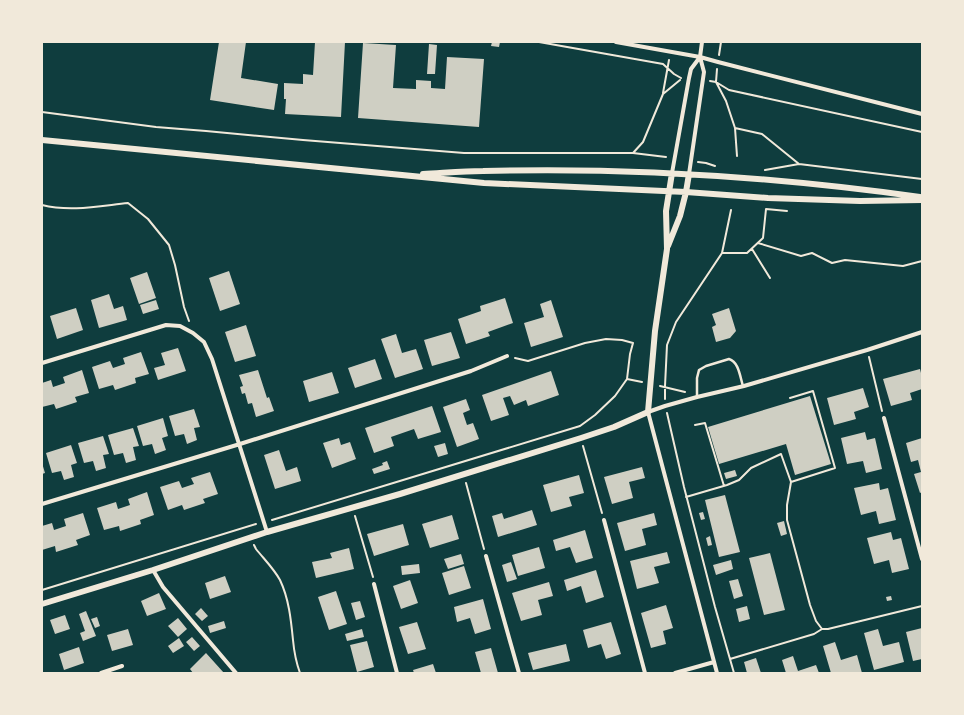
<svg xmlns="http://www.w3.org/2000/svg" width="964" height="715" font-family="Mulish,sans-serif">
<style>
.building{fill:#cfcfc3}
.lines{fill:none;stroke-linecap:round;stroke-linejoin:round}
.path{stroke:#f1e9da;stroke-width:2}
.service{stroke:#f1e9da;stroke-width:2.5}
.minor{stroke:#f1e9da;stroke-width:4}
.tertiary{stroke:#f1e9da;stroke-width:6}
</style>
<rect width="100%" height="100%" fill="#0f3d3e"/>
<path class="building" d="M219 42H246L241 78 278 84 274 110 210 100Z
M315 42H345L341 117 285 114 286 99H284V83L303 84V74L313 75Z
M492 42H500L499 47 491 46Z
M363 43 396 45 393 88 416 89V80L431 81V88L445 89 447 57 484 59 479 127 358 118Z
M429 44 437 45 435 74H427Z
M229 271 240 304 220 311 209 278Z
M147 272 156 298 139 304 130 278Z
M109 294 114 309 123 306 127 320 99 328 91 300Z
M505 298 513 323 488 332 490 336 466 344 458 319 481 311 480 306Z
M156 300 159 309 143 314 140 305Z
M551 300 563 337 531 347 524 323 544 317 540 304Z
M76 308 83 330 57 339 50 316Z
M729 308 736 331 730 338 716 342 712 327 716 325 712 314Z
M246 325 256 356 235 362 225 332Z
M451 332 460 358 432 366 424 340Z
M396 334 402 353 416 349 423 369 395 378 381 339Z
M178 348 186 371 158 380 154 368 165 365 161 353Z
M141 352 149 374 135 378 136 383 115 390 113 385 99 389 92 367 110 361 113 368 125 364 123 358Z
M375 359 382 379 355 388 348 368Z
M920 369 922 377V389L910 393 912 400 891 406 883 379Z
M82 370 89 393 75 397 77 402 56 409 54 404 42 407V383L51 380 53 387 65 383 63 377Z
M258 370 267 398 269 397 274 411 256 417 252 403 248 404 245 393 242 394 240 387 243 386 239 375Z
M551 371 559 395 528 406 526 400 514 405 510 396 503 398 509 415 491 421 482 395Z
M332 372 339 393 309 402 303 381Z
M863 388 869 407 854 412 856 419 834 425 827 398Z
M810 396 831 464 795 475 786 444 719 464 708 427Z
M466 399 470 410 463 413 467 425 473 423 479 439 457 447 443 407Z
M432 406 441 432 418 439 414 429 391 437 394 446 374 453 365 428Z
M194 409 200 427 194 428 197 440 187 444 184 434 175 436 169 416Z
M163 418 168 436 162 438 166 450 155 454 152 444 143 446 137 426Z
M133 428 139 446 133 447 136 460 126 463 123 453 114 455 108 435Z
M865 432 867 440 875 438 882 469 866 473 863 461 847 464 841 438Z
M103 436 109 454 103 455 106 468 96 471 93 461 84 463 78 443Z
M339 438 341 445 350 442 356 459 332 468 323 443Z
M922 438V492L920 493 914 474 921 472 918 460 911 462 906 443Z
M445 443 448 454 438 457 434 446Z
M71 445 77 463 71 465 74 477 64 480 61 471 52 473 46 453Z
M279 450 286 471 297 467 301 481 275 489 264 455Z
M387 461 390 469 374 474 372 469 383 465 382 463Z
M42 463 45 473 42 474Z
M642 467 645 478 629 482 633 498 612 504 604 477Z
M735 470 737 476 726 479 724 473Z
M210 472 218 494 203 499 205 503 184 510 182 505 168 510 160 487 179 481 182 488 194 484 191 478Z
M579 475 584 493 569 497 572 506 551 512 543 485Z
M879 483 880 490 888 488 896 520 879 524 876 511 861 515 854 488Z
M147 492 154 515 140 520 141 524 120 531 119 526 104 530 97 508 116 502 118 509 130 505 128 499Z
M725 495 740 552 719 557 705 500Z
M532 510 537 525 498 537 492 516 502 513 504 519Z
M703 512 705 519 701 520 699 513Z
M83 513 90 535 76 540 78 545 56 552 55 546 42 550V526L52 523 54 530 66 526 64 519Z
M654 513 657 525 642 529 646 545 625 551 617 523Z
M452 515 459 539 430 548 422 524Z
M784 521 787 534 781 536 777 523Z
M403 524 409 545 374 556 367 534Z
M585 530 593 558 576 563 570 547 556 551 553 540Z
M891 532 893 540 901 538 909 569 892 573 889 560 874 564 867 538Z
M710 536 712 545 708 546 706 538Z
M539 547 545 568 518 576 512 555Z
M349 548 354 569 316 578 312 562 332 558 330 553Z
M667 552 670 563 654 567 659 583 637 589 630 561Z
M770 553 785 610 764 615 749 558Z
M461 554 464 564 448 569 444 559Z
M731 560 733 569 716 575 713 565Z
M511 562 517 579 507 582 502 565Z
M419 564 420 573 402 575 401 566Z
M464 566 471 588 449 595 442 573Z
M596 570 604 597 586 603 581 586 567 591 564 580Z
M225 576 231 592 210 599 205 583Z
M738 579 743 596 734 599 729 581Z
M410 580 418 603 401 609 393 586Z
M549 582 553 596 538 600 542 615 521 621 512 593Z
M336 591 347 624 329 630 318 597Z
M159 593 166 609 147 616 141 601Z
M891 596 892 600 887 601 886 597Z
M483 599 491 629 475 634 470 618 457 622 454 607Z
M360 601 365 617 356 620 351 603Z
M666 605 673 628 663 631 666 644 651 648 641 613Z
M747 606 750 619 739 622 736 609Z
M201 608 208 616 202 621 195 614Z
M86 611 96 636 83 641 80 633 85 631 79 614Z
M65 615 70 629 55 634 50 620Z
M97 617 100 626 95 628 91 619Z
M178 618 187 629 178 637 168 626Z
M224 621 226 628 210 633 208 626Z
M417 622 426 649 408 654 399 627Z
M611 622 621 654 606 659 601 644 588 648 583 630Z
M922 628V659L913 661 906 632Z
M128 629 133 645 112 651 107 635Z
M362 629 364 637 347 641 345 634Z
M878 629 883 646 899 642 904 662 874 670 864 633Z
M192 637 200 646 194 651 186 642Z
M179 638 184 646 173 653 168 646Z
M367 641 374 667 357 672 350 645Z
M835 642 841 660 857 655 862 673H831L823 646Z
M566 644 570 661 533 670 528 653Z
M79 647 84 663 64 670 59 654Z
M491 648 498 673H481L475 652Z
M206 653 224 673H193L190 669Z
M793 656 798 671 816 665 819 673H786L782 660Z
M756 658 761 673H747L744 662Z
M433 664 436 673H414L413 670Z"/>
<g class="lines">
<path class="path" d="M539 42 663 64 674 74 681 78
M719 55 721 42
M717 69 716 82 726 101 735 128 737 156
M710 81 716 82 729 90 922 132
M663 93 669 60
M42 112 156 127 206 131 303 140 464 153H633L643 142 663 94 680 80
M735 128 762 134 799 164
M633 153 666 157
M698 162 706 163 715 166
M765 170 799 164 922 179
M42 205C70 212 99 206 128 203L148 219 169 245 175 265 184 307 189 321
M758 243 801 256 812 253 832 263 845 260 903 266 922 261
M752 249 770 278
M722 253H747L763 238 766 209 787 211
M869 357 882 411
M515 358 528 361 585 343 606 339 622 340 633 343 630 354 627 379
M660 386 685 392
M790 398 813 391 835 468 791 482
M665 399V386L667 345 676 322 722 253 731 210
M667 413 684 487 715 607 734 673
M695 425 705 423 724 486
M583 446 602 513
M466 483 484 549
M686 497 727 485 739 480 751 468 781 454 791 482 787 505V520L810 605 816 621 822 629H828L922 606
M355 516 373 577
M272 520 580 426 595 415 615 396 627 379 642 382
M254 545 256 549C264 559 274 569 280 580 289 599 291 620 293 640 294 651 296 662 300 673
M42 590 256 524
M730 659 814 634 822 629"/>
<path class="service" d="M697 397V378L699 370 706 366 729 359C739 362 740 377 743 386"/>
<path class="minor" d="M616 42 700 57 718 62 922 114
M672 173 689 78 691 69 700 57
M689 174 704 72 700 57 702 42
M42 363 166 325 180 326 193 333 204 342 212 359 267 532
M884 418 922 559
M42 504 240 444 471 371 507 356
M604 520 645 673
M486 556 519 673
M153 570 163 587 236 673
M374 584 397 673
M101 673 122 666
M675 673 714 662
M717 673 648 412 665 406 697 397 744 386 867 350 922 332"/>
<path class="tertiary" d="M42 140 484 183 686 192 768 198 860 201 922 200
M423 174C443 173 463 171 483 171 629 167 776 177 920 197
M668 246 680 216 686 192 689 174
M42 604 153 570 267 532 400 494 581 438 614 427 648 412 655 331 667 249 666 211 672 173"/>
</g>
<rect width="964" height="715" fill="none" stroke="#f1e9da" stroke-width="86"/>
</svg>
